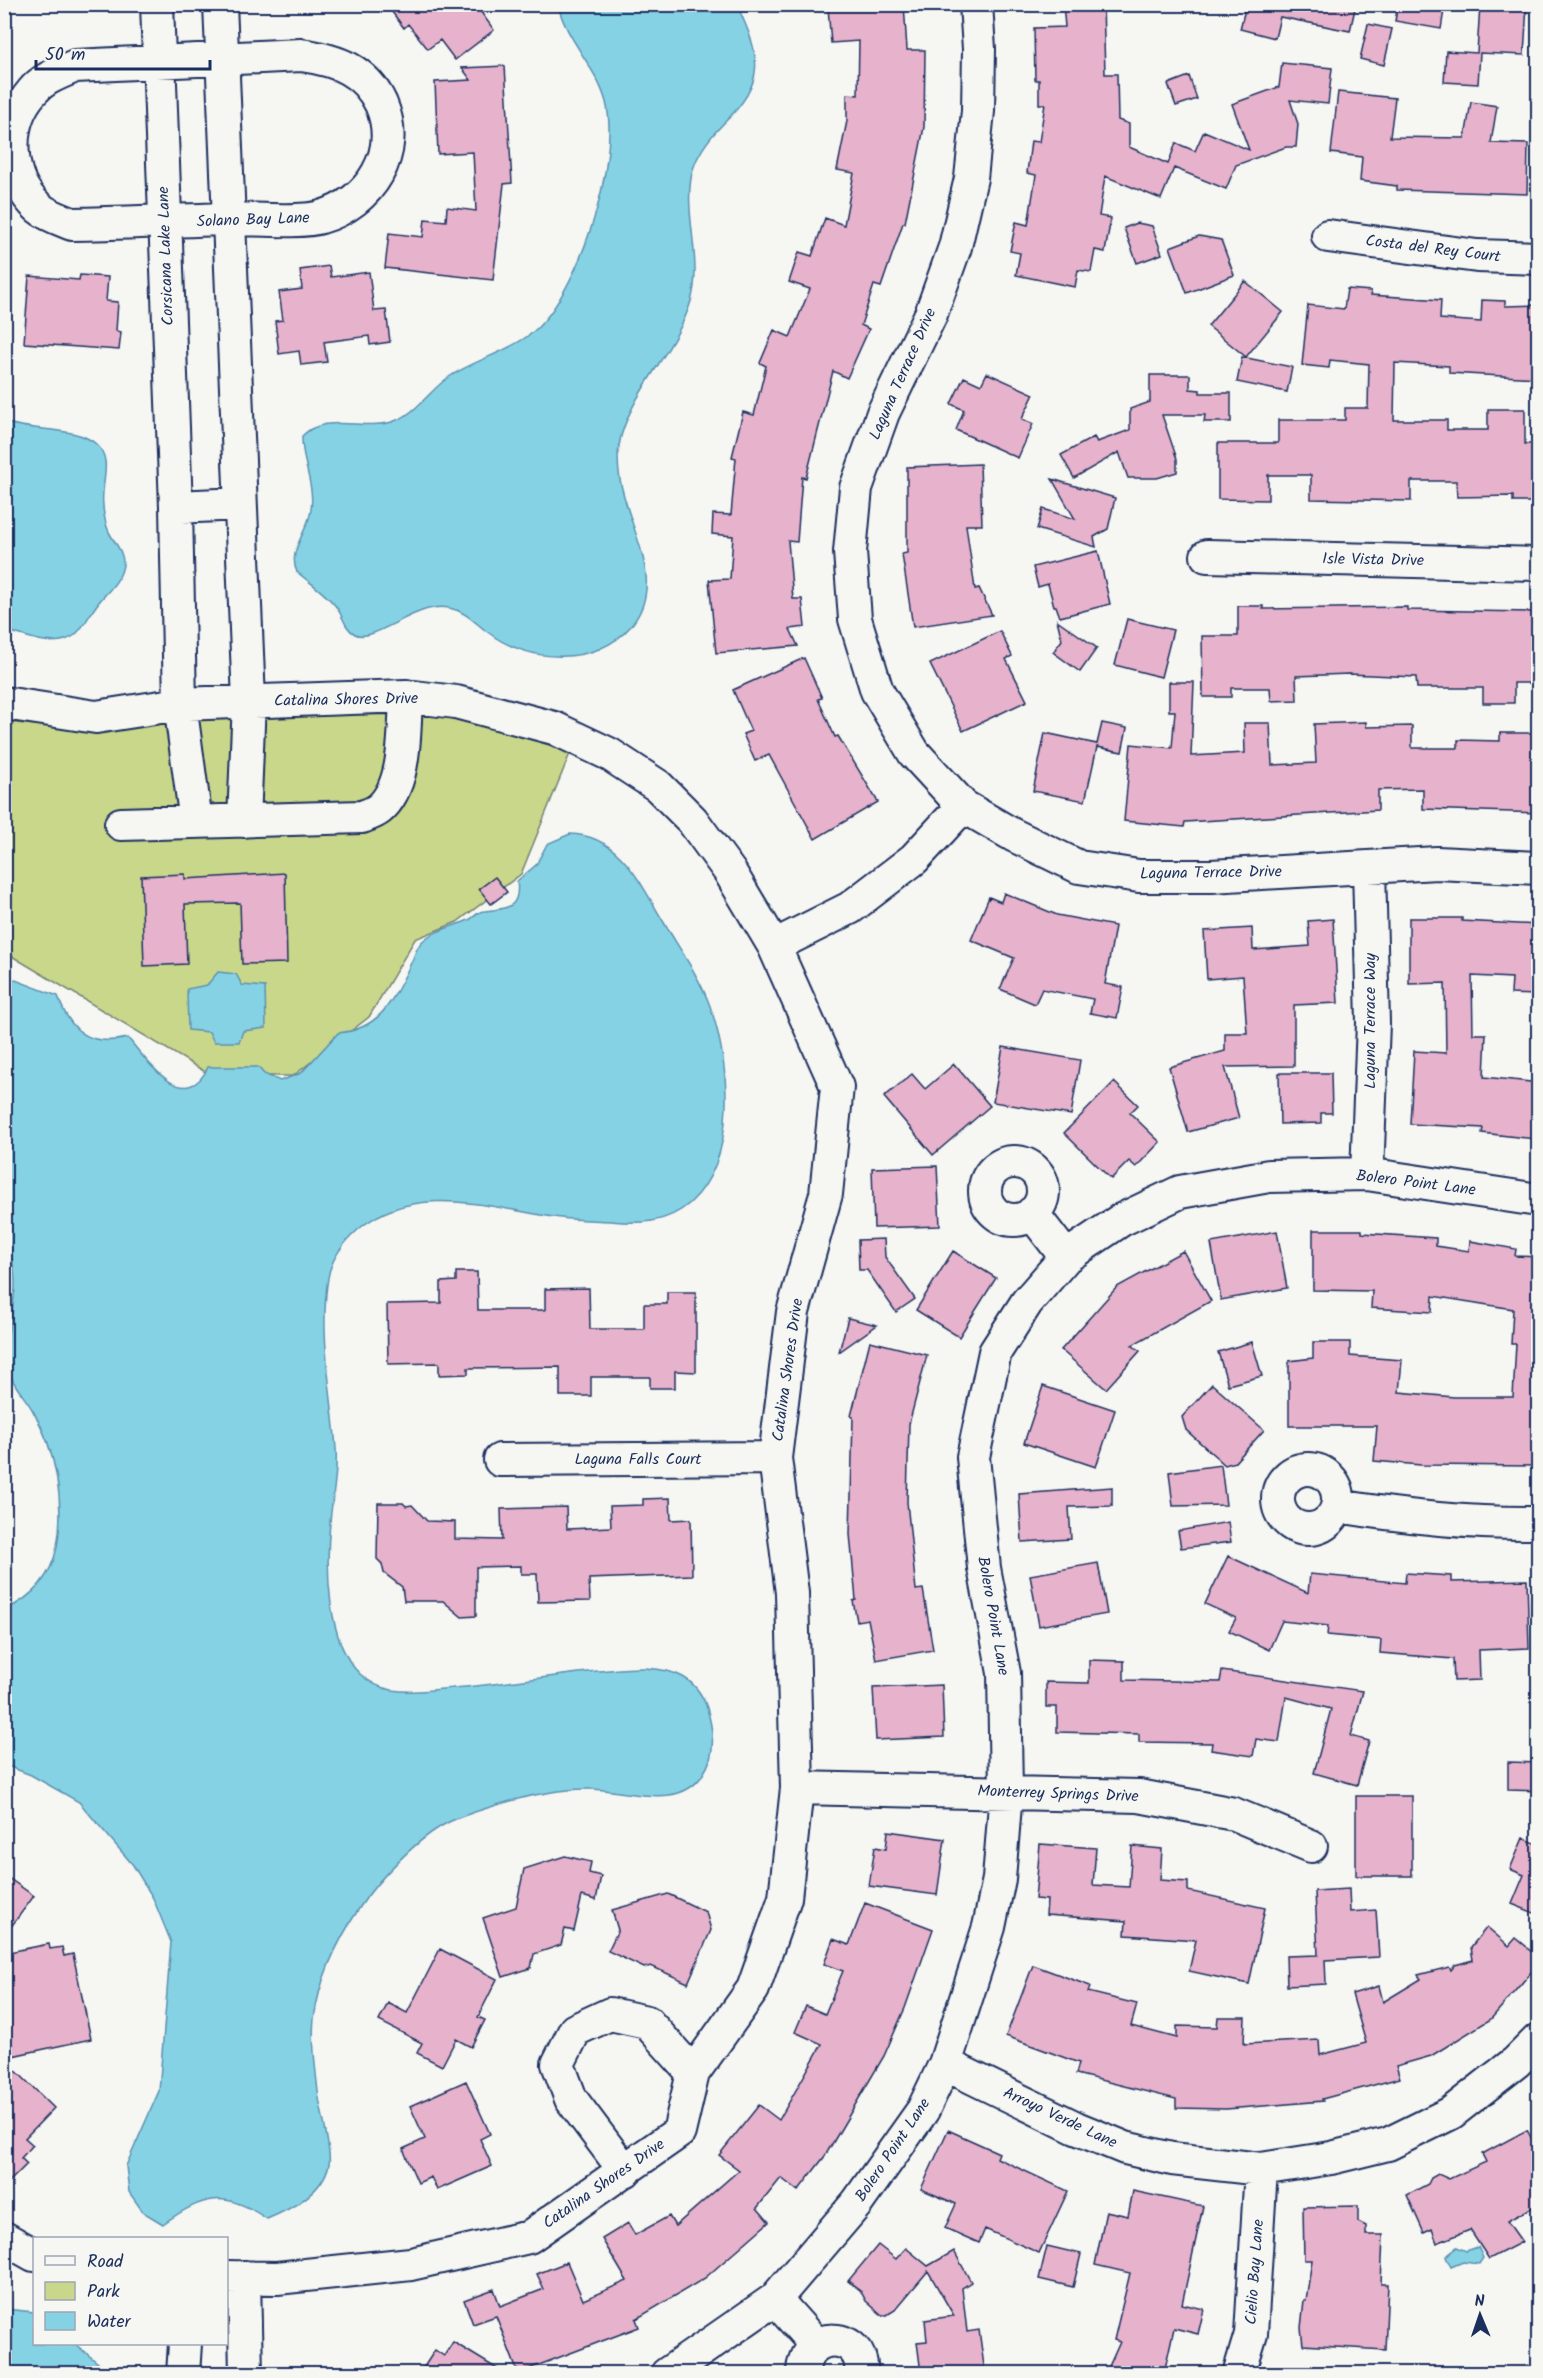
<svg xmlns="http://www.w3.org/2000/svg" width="1543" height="2378" font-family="Kalam,sans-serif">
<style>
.green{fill:#c9d78b;stroke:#728374;stroke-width:1.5}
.water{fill:#86d2e5;stroke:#5b91af;stroke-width:1.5}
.building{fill:#e7b2cb;stroke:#1b2f5e;stroke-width:1.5}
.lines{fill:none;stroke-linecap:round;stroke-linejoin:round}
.minor-casing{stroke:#1b2f5e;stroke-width:36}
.minor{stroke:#f6f6f2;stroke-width:32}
.labels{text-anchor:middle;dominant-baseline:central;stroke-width:4.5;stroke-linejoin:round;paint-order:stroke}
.street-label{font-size:16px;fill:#1b2f5e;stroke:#f6f6f2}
</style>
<rect width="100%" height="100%" fill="#f6f6f2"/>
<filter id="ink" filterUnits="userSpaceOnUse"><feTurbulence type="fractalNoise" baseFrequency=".0167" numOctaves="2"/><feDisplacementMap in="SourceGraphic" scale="12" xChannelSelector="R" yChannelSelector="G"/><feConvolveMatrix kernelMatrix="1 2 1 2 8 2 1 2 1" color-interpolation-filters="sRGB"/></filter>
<g filter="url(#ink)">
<path class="green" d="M266 714 443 715 571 751 521 874 457 922 415 939 369 1017 293 1076H212L5 952V722L92 730Z"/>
<path class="water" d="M558 5H737C761 57 767 81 723 124 709 138 697 153 692 173 683 214 703 260 691 301 677 348 637 385 622 433 600 501 679 570 630 627 596 667 528 663 489 633 476 624 466 611 449 608 416 601 374 644 355 634 345 629 343 616 337 608 327 594 310 583 297 572 287 551 308 532 311 510 315 484 301 461 302 436 325 411 368 433 397 420 416 413 431 389 449 377 474 360 506 353 529 335 578 299 621 160 606 102 596 66 566 40 558 5Z
M5 422C30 432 77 426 96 444 114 459 100 485 103 505 103 512 105 520 107 527 111 540 124 550 123 564 122 579 108 591 99 602 91 612 84 627 75 635 56 650 25 636 5 630Z
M570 834C620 835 640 883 663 921 679 948 699 976 710 1006 730 1063 739 1158 690 1203 666 1224 639 1224 610 1221 593 1220 577 1220 561 1218 496 1210 418 1180 360 1228 345 1241 331 1258 328 1278 319 1333 332 1394 336 1449 338 1474 332 1497 330 1522 326 1565 326 1642 360 1674 369 1682 379 1688 392 1690 411 1693 433 1690 453 1688 501 1684 549 1676 598 1671 624 1669 658 1663 683 1677 697 1685 706 1700 709 1716 714 1736 715 1757 703 1774 680 1812 625 1789 589 1789 574 1789 556 1791 541 1794 521 1797 464 1814 447 1823 418 1838 378 1879 360 1907 338 1940 319 1979 314 2019 311 2042 316 2070 318 2092 320 2109 332 2150 329 2164 323 2193 291 2209 267 2219 225 2190 204 2195 163 2224L143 2212 129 2192 126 2166 159 2091 171 1942 153 1898 133 1865 79 1802 31 1775 5 1765V1610C31 1598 51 1578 57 1547 65 1503 56 1450 33 1411 25 1396 13 1387 8 1369 2 1342 15 1311 15 1284 15 1260 6 1236 4 1212 1 1134 4 1054 5 976L58 996C70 1032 90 1047 128 1038 146 1060 185 1116 208 1067H258L264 1074 280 1081 301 1073 338 1033C383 1029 394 997 412 961 416 951 418 944 426 938 438 929 455 926 469 920 474 917 479 911 484 911 506 909 521 909 517 881L536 865 547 844Z
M218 972 236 974 242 985 265 987 266 1028 243 1031 239 1042H214L209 1032 188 1030 187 989 207 985Z
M1457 2247 1466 2251 1478 2247 1483 2258 1479 2264 1463 2262 1451 2267 1446 2257Z
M5 2309 34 2312V2344H75L110 2373H5Z"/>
<path class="building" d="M386 4H475L494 30 455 60 440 40 428 49 408 24 404 28Z
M841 4H904L907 50H925L924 127 905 223H903L881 287 874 285 861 325 869 329 847 378 833 371 806 478 802 477 797 542 788 541 793 599H802L805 627 790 629 798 646 716 653 709 580 730 579 733 536 712 534 713 514 731 515 736 458 732 457 743 412 754 415 766 366 760 363 774 330 790 337 810 289 789 282 799 252 812 256 825 218 844 225 854 173 837 170 847 121V94L858 95 859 41 831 43 828 8 842 7Z
M1063 4H1103L1105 74H1117L1118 120 1129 124V147L1168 164 1176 143 1195 151 1204 131 1249 150 1232 104 1279 87 1282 63 1332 68 1328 104 1290 100 1298 124 1296 147H1286L1236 165 1226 189 1174 168 1161 199 1105 176 1099 216 1111 218 1105 252 1095 250 1091 272 1078 270 1075 287 1016 275 1020 253 1010 251 1016 222 1028 225 1036 175 1027 173 1031 141 1039 142 1045 104H1039V80H1035L1034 28 1065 27Z
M1260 4H1356L1350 31 1280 17 1275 38 1240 29 1246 5 1259 8Z
M1398 4H1445L1441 29 1395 21Z
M1480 4H1527L1524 55 1480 53 1478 84 1444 82 1446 51 1477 53Z
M1368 24 1392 29 1384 65 1360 59Z
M505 66 512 183 504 184 493 280 385 268 389 233 423 237 425 219 446 221 447 207 476 211 473 152 438 154 435 82 471 80 462 68Z
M1189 76 1197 99 1176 106 1168 84Z
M1338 92 1395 98 1390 137 1465 138 1471 102 1497 106 1491 143 1528 144 1527 194 1397 190V186L1360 181 1362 157 1331 153Z
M1137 223 1152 226 1162 254 1137 263 1124 228Z
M1199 236 1221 240 1234 275 1187 293 1170 247Z
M329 266 331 277 369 272 374 311 386 310 390 342 370 345 369 336 324 342 327 362 301 365 299 351 279 354 275 321 283 320 279 292 302 289 300 270Z
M80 275 108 277 106 301 118 302 116 331 121 332 119 350 24 343 29 276 79 280Z
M1245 281 1283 312 1246 357 1208 326Z
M1347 289 1371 291V295L1441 300 1440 319 1481 322 1482 300 1505 301V306L1539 305V378L1449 373V366L1395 363 1394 420H1447V430H1488V409H1525V444H1539V502H1513V496L1457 497 1456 481H1411V501L1311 499V475H1268V500L1218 499V443H1278V420H1345V408H1368L1369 364 1330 360 1329 368 1302 365 1308 305 1344 309Z
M1242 357 1292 367 1287 392 1237 382Z
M987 373 1034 394 1022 419 1033 424 1018 458 956 430 964 410 951 404 964 377 981 385Z
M1150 375H1190V389L1200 390V393H1231V422H1204L1205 415H1162L1177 459V472L1157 478H1128L1119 452 1074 478 1061 455 1094 437 1097 442 1130 430V409L1150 402Z
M980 464 982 525H966L975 589 979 588 992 615 913 627 902 554 907 553V467Z
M1052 479 1115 498 1108 529 1094 537 1096 547 1037 529 1043 509 1075 519Z
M1098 551 1110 604 1060 617 1056 606H1054L1048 584 1038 587 1033 567Z
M1238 606H1263V609L1407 607V610L1539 612V683H1514V703H1483V688H1417L1416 677 1349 674 1296 676 1297 700 1271 701 1270 688H1231V697H1203L1202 636H1238Z
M1127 619 1173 630 1161 677 1115 665Z
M1057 620 1097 648 1080 672 1053 652 1062 640Z
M1000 631 1012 656 1006 659 1027 701 963 731 930 664Z
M804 658 822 698 818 699 835 737 838 736 878 802 815 839 769 755 755 761 743 734 751 731 733 690Z
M1169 682H1194L1191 756 1245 753 1244 723H1270L1272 765 1316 763 1314 724 1366 722V727L1412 726V748H1458V740L1500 741V733H1539V813L1423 809V789L1378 790V810L1185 822 1184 827 1124 821 1131 744 1172 748 1175 711H1169Z
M1102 723 1127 728 1122 752 1097 747 1085 801 1033 791 1045 733 1097 744Z
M285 873 287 963 242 964 240 903 185 904 187 964 144 966 141 876 185 874V879Z
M495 877 507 892 491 904 479 889Z
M1004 893 1057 915 1115 926 1105 984 1123 987 1117 1018 1090 1013 1093 999 1042 989 1035 1004 1000 989 1014 958 971 940 989 897 1001 902Z
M1409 918H1462V921L1539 925 1536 995 1511 994 1512 978 1472 976 1473 1034H1486L1484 1077 1539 1083 1536 1139 1482 1133 1483 1128 1410 1124 1414 1051 1446 1053 1445 983 1409 984Z
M1333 919 1338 1003 1294 1005V1066L1225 1067 1239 1118 1188 1132 1169 1067 1225 1051V1033H1247L1243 976 1207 979 1204 931 1252 928 1253 950 1310 946 1308 921Z
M1003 1047 1080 1060 1071 1115 993 1102Z
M954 1064 990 1106 933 1155 884 1097 912 1074 925 1089Z
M1279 1073H1331L1332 1113H1321V1123L1280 1124Z
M1114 1082 1138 1105 1130 1113 1160 1142 1136 1167 1129 1161 1111 1179 1064 1133Z
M937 1166 940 1226 874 1228 872 1168Z
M1313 1230H1362V1233L1436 1238V1246L1469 1251 1470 1241 1516 1249 1515 1256 1539 1257V1466L1421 1465 1374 1461 1377 1426H1289V1361L1313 1358V1342H1350V1356L1402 1360 1399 1392 1454 1397H1513L1516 1344H1511L1513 1309 1433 1296 1432 1312 1371 1308 1372 1291 1313 1290Z
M1277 1231 1287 1288 1221 1300 1211 1243Z
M884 1239 885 1257 915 1299 896 1312 867 1270H859L858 1240Z
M953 1251 996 1278 959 1337 916 1310Z
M1183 1251 1211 1301 1132 1345 1140 1351 1106 1389 1061 1350 1117 1287Z
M456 1272H477L478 1310H545V1289L589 1288 590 1329H644V1304H667V1292H696V1372L675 1371V1388H650V1377H591V1396H560V1367L468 1368V1374L439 1375V1363L388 1364 387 1304 441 1303V1282L456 1281Z
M848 1318 877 1325 839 1352Z
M870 1341 927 1355 909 1424 907 1502 916 1590 923 1589 933 1650 876 1660 868 1619 857 1621 853 1601 856 1600 850 1534 853 1417 851 1416Z
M1252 1342 1262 1376 1228 1385 1218 1352Z
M1212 1384 1264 1430 1235 1462 1225 1465 1186 1430 1182 1417Z
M1043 1386 1115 1410 1096 1467 1024 1443Z
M1221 1465 1226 1505 1173 1506 1169 1472Z
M1112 1487V1506L1069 1507 1071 1539 1022 1542 1019 1494Z
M670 1498 671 1520 691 1519 692 1575 589 1579 590 1601 538 1602 537 1574H521V1566L476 1567V1616L462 1617 443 1601H404L402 1587 384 1573 382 1564 377 1559 378 1503H403L406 1506 412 1505 427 1521 455 1522V1539L502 1540 501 1509 566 1507 567 1529 611 1527 610 1506 643 1505V1499Z
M1228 1522 1231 1542 1181 1548 1178 1531Z
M1228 1556 1308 1593 1310 1574 1405 1583 1406 1573 1451 1576V1582L1527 1580 1529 1648 1479 1650 1480 1680 1454 1681 1453 1659 1380 1653 1381 1640 1327 1635 1328 1626 1282 1621 1269 1650 1229 1631 1236 1618 1205 1604Z
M1098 1563 1107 1614 1039 1626 1030 1575Z
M1089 1660 1124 1661V1680L1220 1682 1222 1671 1363 1691 1351 1736 1369 1741 1357 1785 1314 1773 1331 1709 1286 1697 1279 1742 1256 1739 1253 1756 1211 1750 1212 1743 1139 1742V1734L1057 1732V1707H1046V1682L1089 1683Z
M942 1685 944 1737 876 1740 873 1688Z
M1508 1762 1539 1763V1791L1508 1790Z
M1356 1796H1412V1876H1356Z
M888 1831 945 1839 937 1895 869 1886 875 1847 886 1849Z
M1523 1838 1537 1844 1539 1841V1915L1512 1904 1524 1875 1510 1869Z
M1040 1844 1096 1848 1093 1885 1129 1887 1132 1846 1162 1849 1160 1880 1188 1882V1891L1265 1908 1249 1984 1189 1971 1196 1940 1125 1935 1126 1921 1046 1915 1047 1900 1035 1899Z
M565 1856 591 1862 589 1873 601 1876 596 1900 582 1896 574 1931 565 1929 561 1945 534 1954 531 1968 503 1977 483 1918 516 1907 524 1869Z
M4 1875 34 1896 4 1936Z
M1349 1889 1350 1912 1376 1910 1379 1957 1325 1960 1326 1984 1287 1986 1286 1956 1318 1955 1315 1891Z
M668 1894 706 1912 711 1930 688 1983 651 1966 644 1968 608 1951 618 1930 612 1910Z
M865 1903 933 1929 905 2008 884 2056 825 2156 798 2191 781 2178 757 2208 769 2222 705 2278 636 2319 639 2327 518 2373 496 2316 473 2324 464 2300 494 2289 500 2306 544 2289 537 2274 567 2262 583 2300 627 2281 602 2239 628 2223 635 2235 669 2216 675 2226 739 2170 719 2155 759 2105 779 2120 822 2044 795 2032 806 2006 825 2014 843 1971 824 1964 833 1939 849 1945Z
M1487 1927 1509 1946 1516 1938 1539 1957V1963L1491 2019 1431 2056 1396 2066 1400 2078 1322 2099 1323 2101 1226 2109 1176 2108V2099L1076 2074 1079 2063 1006 2036 1033 1965 1090 1986 1088 1992 1137 2004 1131 2026 1177 2038V2026L1217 2027 1218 2017H1245L1244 2044 1319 2040 1320 2055 1366 2043 1352 1994 1379 1986 1383 2002 1421 1979 1418 1975 1449 1967 1451 1970 1455 1965 1473 1960 1471 1947Z
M49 1944 50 1949 62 1947 64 1956 73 1954 91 2039 12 2056 4 2020V1953Z
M440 1949 497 1979 478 2017 485 2020 471 2047 456 2039 442 2066 417 2053 422 2043 379 2021 388 2003 407 2013Z
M4 2059 54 2108 25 2138 33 2145 21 2158 27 2164 4 2187Z
M466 2081 490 2134 480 2139 492 2166 437 2190 431 2177 418 2183 403 2149 425 2139 410 2106Z
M948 2130 999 2153 997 2158 1068 2191 1039 2253 985 2229 979 2243 945 2228 956 2204 921 2189Z
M1527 2130 1539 2152V2204L1507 2221 1522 2242 1489 2259 1470 2230 1437 2243 1432 2229 1424 2233 1407 2195 1428 2184 1431 2178 1438 2174 1449 2179 1486 2162 1482 2154Z
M1133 2191 1203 2206 1182 2304 1204 2309 1198 2334 1174 2328 1164 2373H1106L1120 2342 1114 2340 1130 2273 1095 2265 1106 2211 1128 2216Z
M1358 2206V2222L1366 2226V2235H1383L1381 2284H1388L1385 2350 1303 2345 1301 2328 1304 2300H1306L1312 2260H1304L1303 2207Z
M878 2245 896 2259 906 2248 928 2266 954 2251 971 2282 962 2288 967 2332 979 2330 985 2373H921L917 2342 927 2341 925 2320 954 2316 928 2271 895 2310 887 2315H882L866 2301 860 2290 848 2281Z
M1047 2246 1081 2254 1073 2287 1039 2279Z
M453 2342 504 2373H420L435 2350 444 2356Z"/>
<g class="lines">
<g class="minor-casing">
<path id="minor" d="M157 4 176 507 180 704 196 822
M220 4 249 701 244 821
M976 4 979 49 978 111 971 178 955 247 931 314 883 413 856 488 850 552 855 619 877 691 914 753 963 806 1013 835 1079 867 1139 876H1211L1437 863 1538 868
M301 55C337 60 365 70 381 104 402 153 370 203 321 217 302 223 257 219 235 219 181 220 126 223 72 224 62 220 47 215 39 208 6 179 4 124 32 92 43 78 60 73 75 66Z
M1328 236 1477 256 1538 258
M176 507 240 504
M1207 556 1538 564
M4 703 96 717 180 704 406 696 456 702 554 728 609 754 658 786 692 820 730 872 774 946 837 1087 826 1194 793 1312 775 1458 792 1593 797 1788 785 1898 753 1989 693 2073 679 2132 529 2237 411 2264 277 2278 226 2277
M121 824 362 817C367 815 374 813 379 809 407 786 404 729 406 696
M774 946 850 908 914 859 963 806
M985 1191a29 29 0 1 1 58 0a29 29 0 1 1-58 0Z
M1367 1174 1373 1023 1369 868
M1032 1213 1066 1257
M500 1460 775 1458
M1278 1499a30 30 0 1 1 60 0a30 30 0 1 1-60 0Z
M1338 1506C1405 1517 1470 1524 1538 1523
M797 1788 1139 1796 1234 1814 1311 1846
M945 2064 1076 2128 1125 2148 1172 2159 1261 2169 1331 2158 1388 2144 1451 2113 1516 2062 1538 2040
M625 2171 571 2099 558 2064 575 2030 610 2014 647 2022 693 2073
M4 2238 34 2255
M244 2277 246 2374
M775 2299 816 2345
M183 2374 185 2344
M667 2374 775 2299 857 2203 923 2110 945 2064 989 1927 999 1879 1006 1792 1004 1673 984 1568 973 1457 995 1352 1027 1302 1066 1257 1121 1220 1180 1192 1269 1176 1367 1174 1538 1200
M803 2374C803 2328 866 2331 861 2374
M1239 2374 1251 2334 1261 2169"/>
</g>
<use href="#minor" class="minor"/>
</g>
</g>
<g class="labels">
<g class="street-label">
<text transform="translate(253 220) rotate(-2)">Solano Bay Lane</text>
<text transform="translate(1433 249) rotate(7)">Costa del Rey Court</text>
<text transform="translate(166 256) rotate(-92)">Corsicana Lake Lane</text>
<text transform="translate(903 374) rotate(-66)">Laguna Terrace Drive</text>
<text transform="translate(1373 560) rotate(1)">Isle Vista Drive</text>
<text transform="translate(346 700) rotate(-1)">Catalina Shores Drive</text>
<text transform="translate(1211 873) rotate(-1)">Laguna Terrace Drive</text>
<text transform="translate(1370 1021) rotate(-90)">Laguna Terrace Way</text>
<text transform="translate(1416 1183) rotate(7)">Bolero Point Lane</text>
<text transform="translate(788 1370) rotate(-82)">Catalina Shores Drive</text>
<text x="638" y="1459">Laguna Falls Court</text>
<text transform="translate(993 1616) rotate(80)">Bolero Point Lane</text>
<text transform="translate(1058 1794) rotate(2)">Monterrey Springs Drive</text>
<text transform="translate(1060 2118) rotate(25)">Arroyo Verde Lane</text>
<text transform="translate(893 2150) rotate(-56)">Bolero Point Lane</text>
<text transform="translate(604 2184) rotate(-35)">Catalina Shores Drive</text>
<text transform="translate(1255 2272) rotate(-86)">Cielio Bay Lane</text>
</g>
</g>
<rect width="1543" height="2378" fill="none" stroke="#f6f6f2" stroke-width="24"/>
<rect x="12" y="12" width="1519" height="2354" fill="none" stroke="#1b2f5e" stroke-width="2" filter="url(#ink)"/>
<rect x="33" y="2237" width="195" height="108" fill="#f6f6f2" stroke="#9ea6b7" stroke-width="1.5"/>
<rect x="45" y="2256" width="30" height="9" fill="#f6f6f2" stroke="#9ea6b7" stroke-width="1.5"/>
<text x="87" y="2267" font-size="18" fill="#1b2f5e">Road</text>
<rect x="45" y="2282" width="30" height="18" fill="#c9d78b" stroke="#9ea6b7" stroke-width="1.5"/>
<text x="87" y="2297" font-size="18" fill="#1b2f5e">Park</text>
<rect x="45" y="2312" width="30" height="18" fill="#86d2e5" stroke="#9ea6b7" stroke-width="1.5"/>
<text x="87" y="2327" font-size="18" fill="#1b2f5e">Water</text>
<g transform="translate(1480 2315) rotate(358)" stroke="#f6f6f2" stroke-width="4.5" paint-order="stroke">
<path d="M0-4.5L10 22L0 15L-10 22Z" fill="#1b2f5e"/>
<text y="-9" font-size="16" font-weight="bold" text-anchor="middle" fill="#1b2f5e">N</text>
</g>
<path d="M36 60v9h174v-9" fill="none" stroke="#1b2f5e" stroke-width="3"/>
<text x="45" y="60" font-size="18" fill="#1b2f5e" stroke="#f6f6f2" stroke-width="4.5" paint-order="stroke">50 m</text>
</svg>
